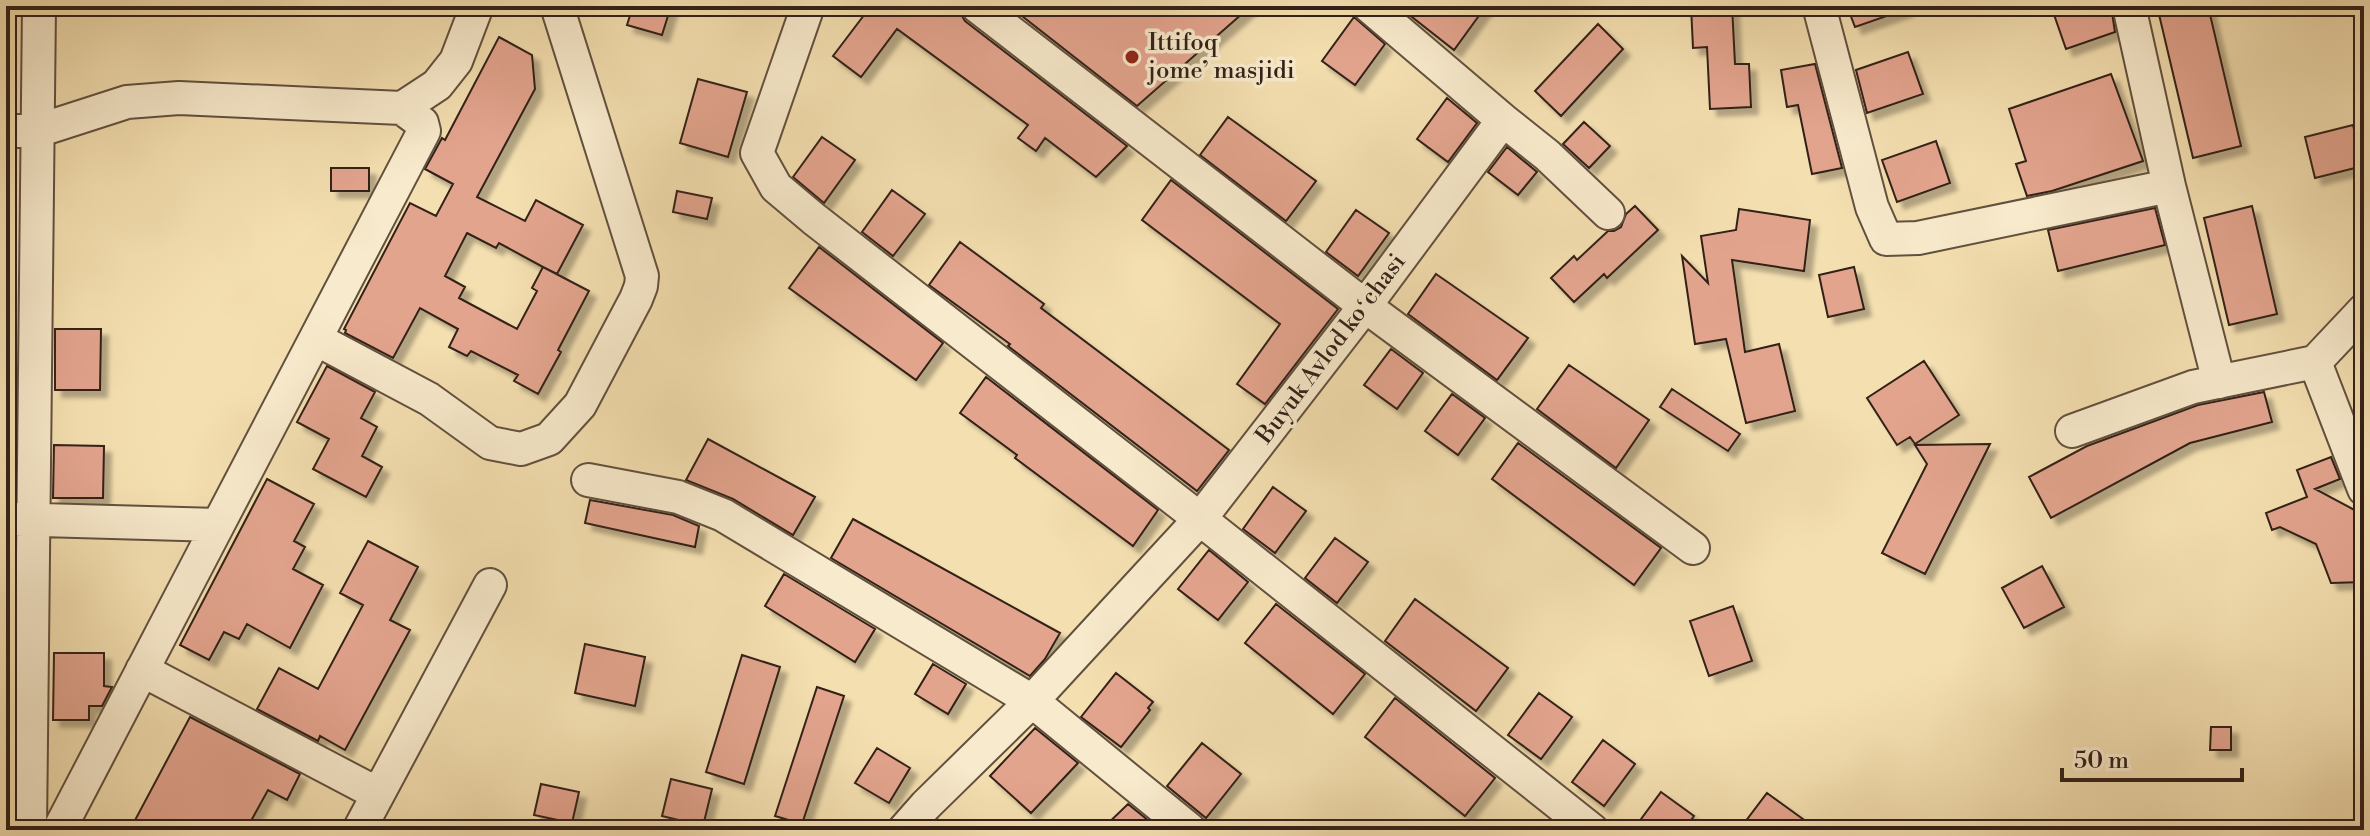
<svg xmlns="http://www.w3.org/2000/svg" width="2370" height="836" font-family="'Libre Bodoni',serif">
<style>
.building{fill:#e3a48e;stroke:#322019;stroke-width:2;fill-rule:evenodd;filter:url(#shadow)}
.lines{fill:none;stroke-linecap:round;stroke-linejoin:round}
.minor-casing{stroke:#62503f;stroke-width:36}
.minor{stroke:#f8eacc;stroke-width:32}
.poi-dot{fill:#8f2418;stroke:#f8eacc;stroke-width:3}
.labels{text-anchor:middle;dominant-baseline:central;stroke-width:7;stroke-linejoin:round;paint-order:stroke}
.poi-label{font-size:24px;fill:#322019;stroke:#f8eacc;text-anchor:start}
.street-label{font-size:24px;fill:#322019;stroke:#f8eacc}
</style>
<defs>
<filter id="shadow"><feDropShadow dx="7" dy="7" stdDeviation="2" flood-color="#0004"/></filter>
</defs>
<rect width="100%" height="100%" fill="#f4dfb0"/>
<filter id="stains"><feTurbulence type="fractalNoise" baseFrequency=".0025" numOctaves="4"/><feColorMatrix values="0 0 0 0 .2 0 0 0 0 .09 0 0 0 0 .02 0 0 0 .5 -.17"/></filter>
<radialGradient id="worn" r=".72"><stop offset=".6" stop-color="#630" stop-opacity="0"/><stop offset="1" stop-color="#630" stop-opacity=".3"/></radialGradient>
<path class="building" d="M633 6H671L662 35 627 25Z
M871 6H953L959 11 965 21 1127 146 1096 177 1045 138 1036 151 1018 138 1028 125 897 29 861 77 833 56Z
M1030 6H1251L1137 106 1022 16Z
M1398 6H1486L1454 50Z
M1691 6H1732L1735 64H1749L1751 107 1710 109 1707 47 1693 48Z
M1847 6H1906L1907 9 1855 27Z
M2051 6H2111L2115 32 2066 49Z
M2157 6H2208L2241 146 2193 158Z
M1354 17 1385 44 1355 85 1322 61Z
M1598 24 1623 49 1561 116 1535 91Z
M499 37 532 55 535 89 477 197 525 221 536 200 583 225 557 274 543 267 589 291 558 350 561 352 538 394 514 381 518 375 471 351 467 356 449 347 458 329 420 308 393 358 345 333 346 330 344 329 410 203 436 216 453 184 425 169 442 138 445 140ZM467 233 496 248 499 243 543 267 532 288 537 291 517 329 459 298 465 287 445 276Z
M1908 52 1923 94 1867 113 1856 70Z
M1815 64 1842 168 1812 174 1798 105 1787 107 1781 70Z
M2111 74 2143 161 2052 191 2027 196 2016 164 2026 161 2009 109Z
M698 79 747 92 728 157 680 143Z
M1447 98 1477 123 1448 162 1417 139Z
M1228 117 1316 181 1286 221 1200 155Z
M1584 122 1610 146 1589 168 1563 144Z
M2353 125 2363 166 2315 178 2305 137Z
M822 137 855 160 824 203 793 177Z
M1936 141 1950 183 1897 202 1882 160Z
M1507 147 1537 172 1518 195 1488 172Z
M331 168H369V191H331Z
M1171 180 1338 309 1265 404 1237 384 1280 324 1142 220Z
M892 190 925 214 893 256 862 232Z
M677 191 712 198 707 219 673 212Z
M1635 206 1658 230 1607 278 1604 274 1574 302 1551 278 1574 256 1577 260 1608 231H1614L1621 227 1626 214Z
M2252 206 2277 314 2229 325 2204 218Z
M2155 208 2165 245 2058 271 2048 230Z
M1739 209 1810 220 1804 271 1732 260 1745 352 1779 344 1795 411 1746 423 1726 339 1695 344 1682 256 1708 283 1701 236 1736 230Z
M1356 210 1389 233 1358 276 1326 252Z
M960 242 1044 304 1041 308 1229 450 1197 491 1008 346 1010 344 929 285Z
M819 247 943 343 916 380 789 288Z
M1854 267 1864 309 1828 317 1819 275Z
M1436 274 1528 338 1497 380 1408 314Z
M55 329H101L100 390H55Z
M1391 349 1423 373 1397 409 1364 385Z
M1924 361 1959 415 1915 444 1910 437 1897 445 1867 398Z
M1569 365 1649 420 1616 468 1537 409Z
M327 366 375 392 361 418 377 427 362 456 382 467 366 497 313 469 329 439 297 422Z
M986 377 1158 510 1133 546 1015 458 1017 455 960 413Z
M1672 389 1740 434 1728 451 1660 407Z
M2264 392 2272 422 2190 443 2051 518 2029 477 2087 446 2198 405Z
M1452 394 1485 418 1458 455 1425 431Z
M708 439 815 497 793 535 733 499 686 480Z
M1518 443 1661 548 1634 585 1492 479Z
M1990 444 1925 574 1882 553 1927 464 1915 445Z
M54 445 104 446 103 498H53Z
M2331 457 2340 479 2315 489 2364 515V582L2331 583 2316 544 2280 527 2272 530 2266 513 2307 497 2297 470Z
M267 479 314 504 294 541 305 547 293 569 323 585 290 648 247 624 239 639 224 632 209 660 180 645Z
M1273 487 1306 511 1275 553 1243 529Z
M590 500 673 515 699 526 695 547 585 523Z
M853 519 1060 633 1045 659 1030 676 831 558Z
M1335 538 1368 562 1337 603 1305 578Z
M368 541 418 567 390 620 410 630 345 750 320 736 318 741 257 709 279 668 318 689 363 605 340 593Z
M1209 550 1248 582 1218 620 1178 589Z
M2042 566 2064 607 2024 628 2002 588Z
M784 574 875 629 855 662 765 606Z
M1415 599 1508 668 1476 711 1385 641Z
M1276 604 1365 674 1333 714 1245 643Z
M1733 606 1752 661 1709 676 1690 621Z
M585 644 645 657 635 706 575 693Z
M54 653H104V686L112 687 102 706H89V720H53Z
M742 655 780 667 744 784 706 772Z
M933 664 966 684 948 714 915 694Z
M1116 673 1153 702 1148 708 1150 710 1121 747 1081 717Z
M817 687 844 696 802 824 775 816Z
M1539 693 1572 717 1541 759 1508 735Z
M1395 698 1495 778 1465 816 1365 737Z
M190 717 300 774 287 800 268 790 246 830H149L134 822Z
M2211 727H2231V750H2210Z
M1035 728 1078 763 1031 813 990 776Z
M1603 740 1635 764 1604 806 1572 782Z
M1202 743 1241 774 1206 818 1167 786Z
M877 748 910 768 889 803 855 783Z
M671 779 712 789 703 826 662 816Z
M541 784 579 792 572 823 534 815Z
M1661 792 1694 816 1684 830H1633Z
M1767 793 1818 830H1739Z
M1128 804 1160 830H1101Z"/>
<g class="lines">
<g class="minor-casing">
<path id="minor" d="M808 6 757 153 776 187 814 219 1200 519 1592 830
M977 6 1365 306 1693 548
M1819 6 1872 207 1886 239 1918 238 2169 186
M2129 6 2169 186 2219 382
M402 108 437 85 456 61 477 6
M1503 120 1547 155 1608 213
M6 131H37L127 102 179 98 402 108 422 123 424 131 218 525 6 519
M316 339 429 399 490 443 521 449 549 439 580 405 636 299 641 286 642 276 557 6
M2315 362 2364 489
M2072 431 2193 387 2315 362 2364 310
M588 480 678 497 723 515 1032 701 1190 830
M142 670 378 794
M30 830 39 6
M59 830 218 525
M359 830 490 585
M904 830 926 805 1032 701 1200 519 1365 306 1503 120 1369 6"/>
</g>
<use href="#minor" class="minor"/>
</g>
<circle class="poi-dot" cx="1132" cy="57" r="8"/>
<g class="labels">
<g class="poi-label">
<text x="1148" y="43">Ittifoq<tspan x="1148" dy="28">jome’ masjidi</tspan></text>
</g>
<g class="street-label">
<text transform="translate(1331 349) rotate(-53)">Buyuk Avlod koʻchasi</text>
</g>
</g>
<rect width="2370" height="836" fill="none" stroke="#f4dfb0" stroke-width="32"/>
<rect x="8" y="8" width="2354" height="820" fill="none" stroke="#322019" stroke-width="4"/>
<rect x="16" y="16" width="2338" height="804" fill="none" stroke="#322019" stroke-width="2"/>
<path d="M2062 768v12h180v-12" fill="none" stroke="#322019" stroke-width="4"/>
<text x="2074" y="768" font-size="24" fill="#322019" stroke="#f8eacc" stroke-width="6" paint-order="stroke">50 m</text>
<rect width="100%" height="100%" filter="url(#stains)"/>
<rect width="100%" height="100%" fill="url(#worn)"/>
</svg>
